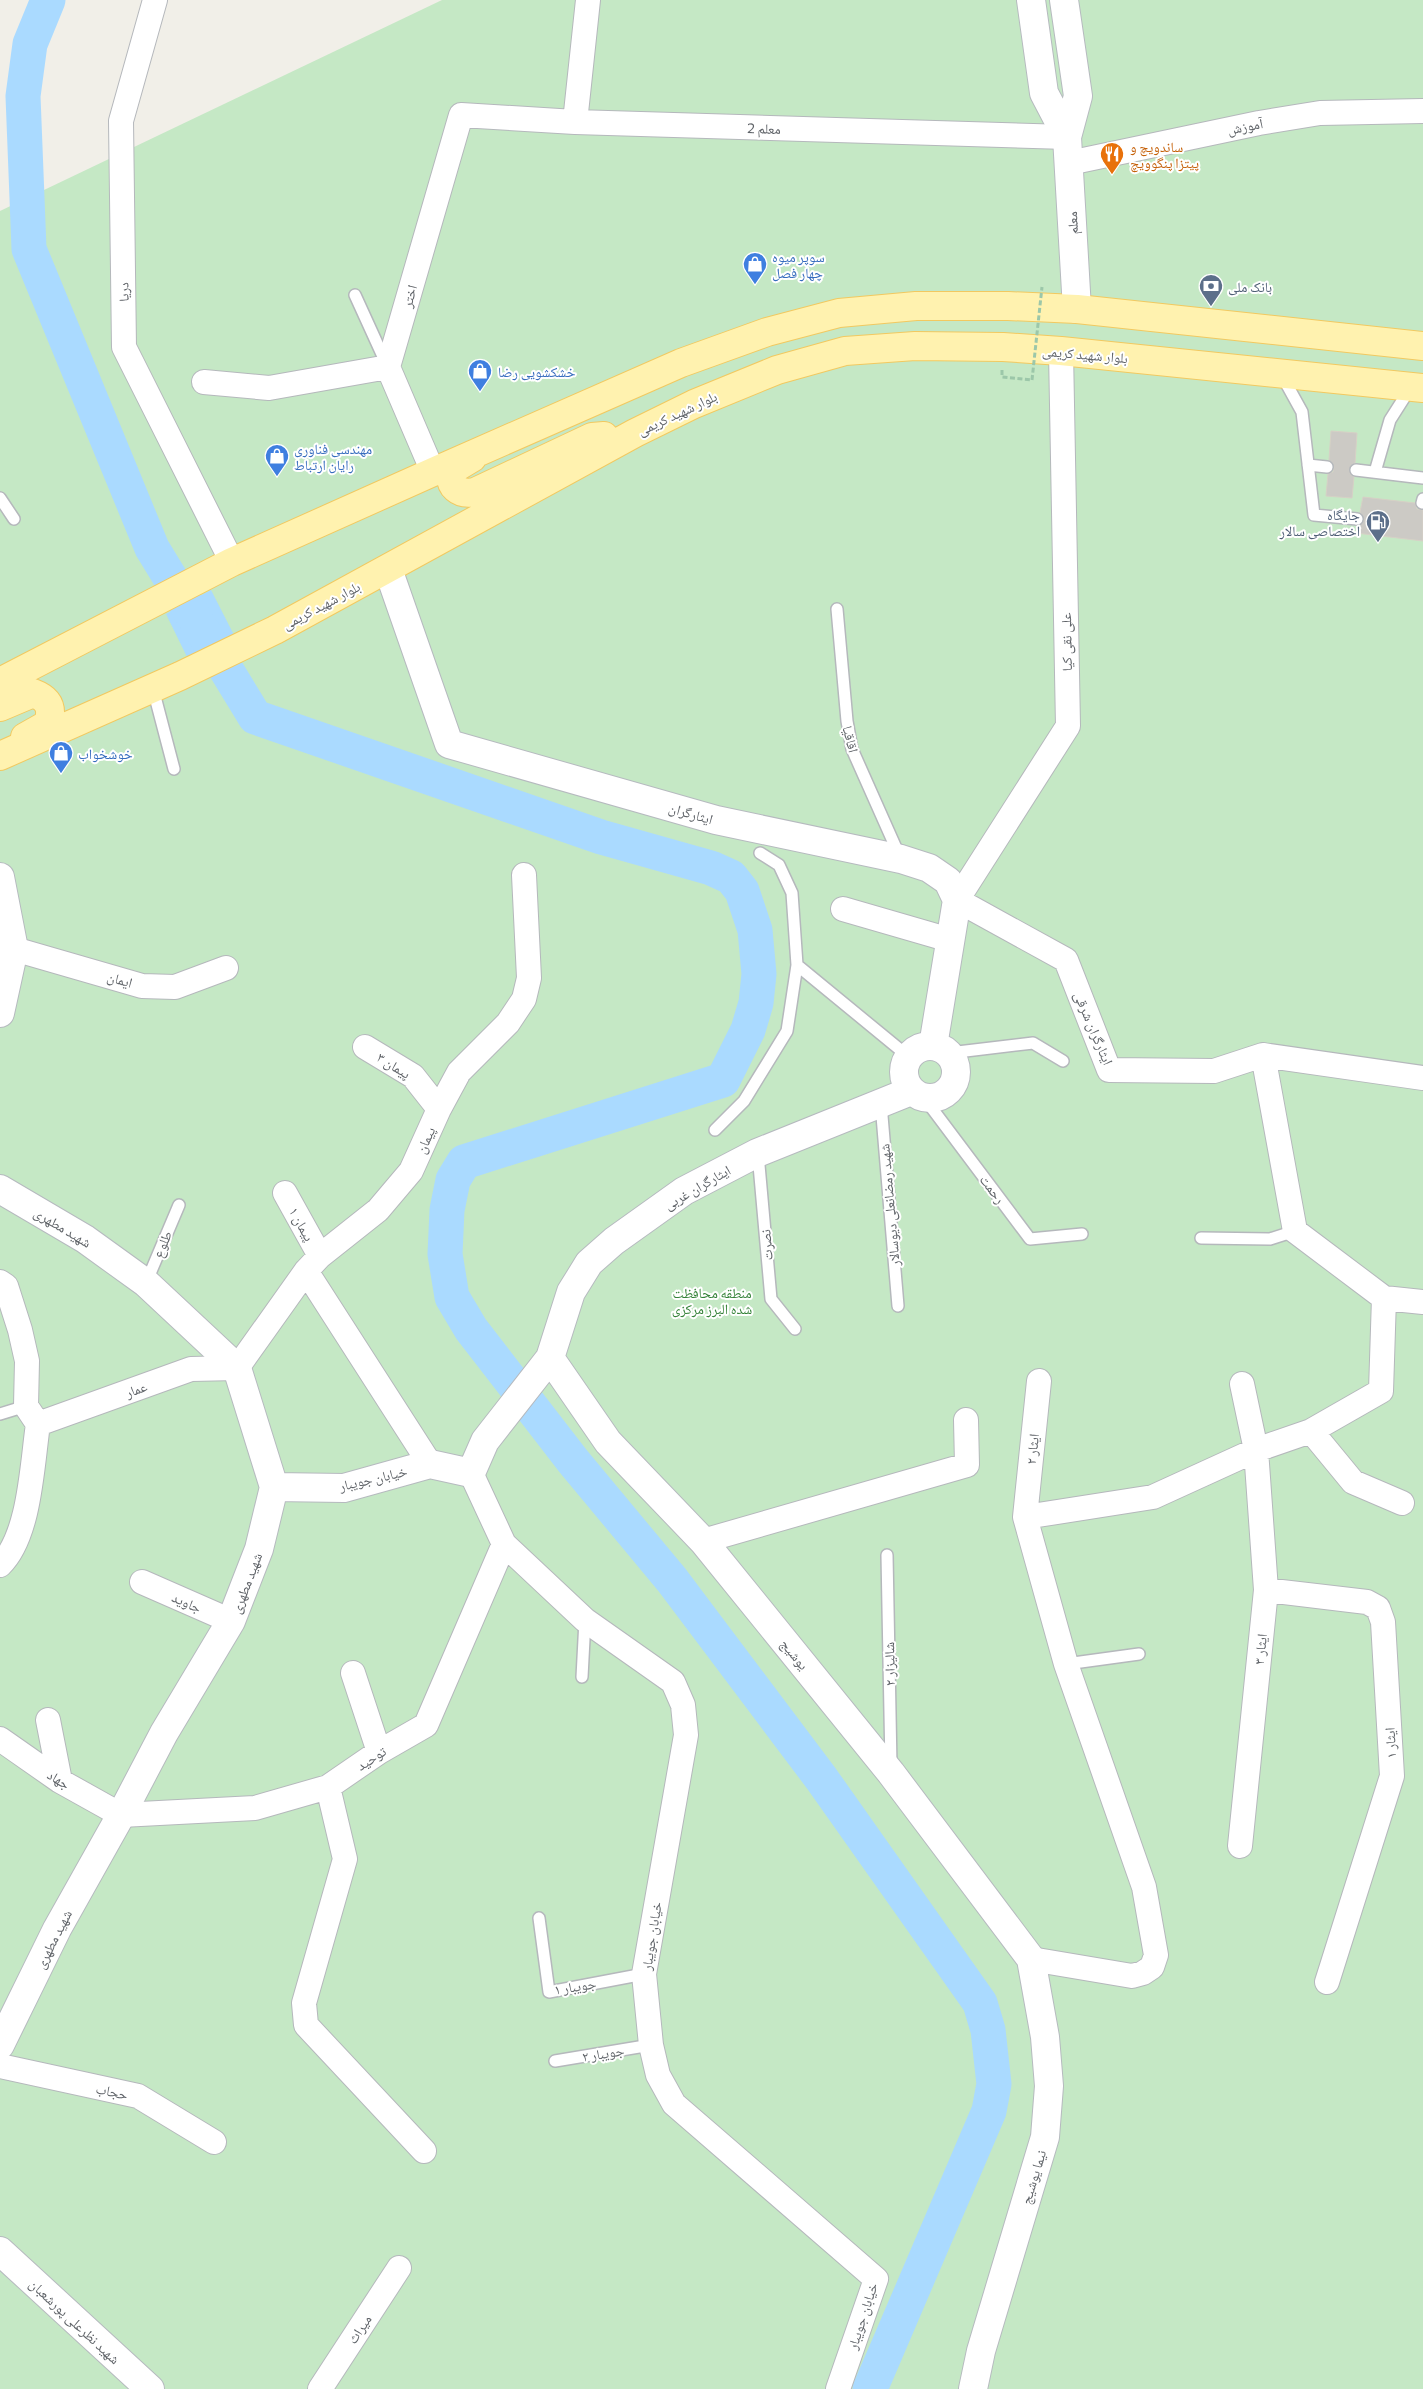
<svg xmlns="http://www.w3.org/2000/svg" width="1423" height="2389" font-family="Commissioner,'Noto Naskh Arabic',sans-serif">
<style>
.green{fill:#c5e8c5}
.water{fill:#aadaff}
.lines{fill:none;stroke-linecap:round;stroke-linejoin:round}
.river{stroke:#aadaff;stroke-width:35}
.building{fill:#cccac5;stroke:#d6d1c6}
.lane-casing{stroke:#b5b8bc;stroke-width:14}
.street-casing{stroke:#b5b8bc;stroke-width:26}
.secondary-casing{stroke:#b6babf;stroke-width:30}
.primary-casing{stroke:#f2c960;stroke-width:30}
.path{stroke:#9cc7a9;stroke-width:3;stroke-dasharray:5 2.5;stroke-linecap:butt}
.lane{stroke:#fff;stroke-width:11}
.street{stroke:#fff;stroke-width:24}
.secondary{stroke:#fff;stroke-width:28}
.primary{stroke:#fff2af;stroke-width:28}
.path-bridge{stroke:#9cc7a9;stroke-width:3;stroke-dasharray:5 2.5;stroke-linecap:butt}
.labels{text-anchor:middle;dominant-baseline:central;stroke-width:4;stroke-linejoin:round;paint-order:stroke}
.street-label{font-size:14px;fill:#5f6368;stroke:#fff}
.food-label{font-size:14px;fill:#c56008;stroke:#fff;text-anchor:start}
.shop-label{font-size:14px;fill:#366cbe;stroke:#fff;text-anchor:start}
.service-label{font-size:14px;fill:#4e5e75;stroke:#fff;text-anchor:start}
.park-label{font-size:14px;fill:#348238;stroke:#fff}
</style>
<rect width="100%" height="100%" fill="#f1efe8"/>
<path class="green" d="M442 0H1423V2389H0V211Z"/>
<path class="water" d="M211 590 234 635 188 659 166 614Z"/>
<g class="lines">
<path class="river" d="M48 0 30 44 23 96 29 249 152 548 255 717 601 837 711 868 731 877 742 891 755 930 759 974 756 1003 748 1030 723 1080 464 1162 453 1180 447 1210 445 1254 452 1297 471 1329 573 1461 672 1580 821 1778 980 2003 988 2030 994 2084 989 2111 870 2389"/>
</g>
<path class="building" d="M1331 431 1357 433 1355 463 1349 470 1354 477 1352 498 1326 496 1328 474 1333 472 1334 467 1329 460Z
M1363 497 1415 503 1417 509 1423 510V541L1356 533 1357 526 1364 520 1360 512Z"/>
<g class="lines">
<g class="lane-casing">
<path id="lane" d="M355 295 386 363
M1281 374 1302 412 1314 515 1357 519
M1308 465 1327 467
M1356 470 1423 478
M1375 472 1390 420 1411 387
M0 498 14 519
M1422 503 1423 499
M837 609 847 721 852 749 900 857
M153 689 174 769
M797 965 909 1057
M949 1053 1033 1043 1063 1061
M925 1099 1030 1239 1082 1234
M881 1104 898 1306
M715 1130 744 1101 787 1031 797 965 792 893 779 865 760 853
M758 1154 771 1299 795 1329
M1201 1238 1270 1239 1295 1231
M146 1283 179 1205
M0 1414 26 1406
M887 1555 891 1766
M1066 1664 1139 1654
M582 1677 585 1620
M539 1918 549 1992 644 1974
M555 2061 651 2045"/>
</g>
<g class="street-casing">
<path id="street" d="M155 0 121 121 124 347 232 562
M575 122 588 0
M1069 163 1259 123 1320 113 1423 111
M1061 351 1068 726 957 900 1066 960 1109 1070 1214 1071 1263 1055 1423 1078
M204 382 269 388 388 367
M433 472 388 367 461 115 575 122 1067 137
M843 909 950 940
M14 949 142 986 175 987 226 968
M365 1047 413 1076 439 1109
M285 1193 320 1256
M306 1271 430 1464
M0 1282 6 1286 20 1330 27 1361 26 1406 38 1424C32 1465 30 1536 0 1565
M1384 1298 1423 1302
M38 1424 191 1369 237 1368 306 1271 320 1256 378 1210 411 1171 439 1109 459 1072 508 1023 524 999 529 978 524 875
M1311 1431 1353 1482 1402 1503
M471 1473 504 1544 585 1620 673 1682 683 1705 686 1735 644 1974 651 2045 658 2075 674 2104 876 2279 838 2389
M1025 1517 1153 1497 1256 1450 1311 1431 1381 1391 1384 1298 1295 1231 1263 1055
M703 1541 967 1465 966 1420
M142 1582 231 1621
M1266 1590 1367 1602 1378 1608 1383 1622 1392 1776 1327 1982
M353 1673 379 1752
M48 1720 60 1781
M0 1739 60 1781 121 1815 255 1808 328 1787 379 1752 426 1725 504 1544
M328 1787 345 1859 304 2003 306 2025 424 2151
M1240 1846 1266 1590 1256 1450 1242 1384
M1031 1959 1132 1976 1143 1973 1152 1967 1156 1955 1144 1887 1066 1664 1025 1517 1039 1381
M0 2066 138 2096 214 2142
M320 2389 399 2268"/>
</g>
<g class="secondary-casing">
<path id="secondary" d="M1031 0 1044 93 1067 137
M1064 0 1078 96 1067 137 1077 309
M388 569 449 744 716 820 901 859 929 868 948 881 957 900 933 1046
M0 877 14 949 0 1013
M904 1072a26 26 0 1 1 52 0a26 26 0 1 1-52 0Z
M0 1189 85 1239 146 1283 237 1368 274 1487 259 1549 231 1621 164 1733 121 1815 57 1929 0 2045
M550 1358 608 1442 703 1541 891 1773 1031 1959 1045 2037 1049 2086 1045 2137 981 2351 973 2389
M274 1487 344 1488 430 1464 471 1473 485 1441 550 1358 571 1292 589 1263 614 1241 684 1191 757 1153 911 1091
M0 2251 150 2389"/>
</g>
<g class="primary-casing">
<path id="primary" d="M472 458 452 470C448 487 459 495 475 492L592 437 604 436
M0 682 232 562 433 472 681 363 767 332 839 313 916 306H1008L1077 309 1423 346
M0 707 33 693C49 699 53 708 48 724L25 737
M0 756 180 676 275 630 635 433 694 404 777 370 845 351 915 346 1003 347 1061 351 1423 388"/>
</g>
<path class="path" d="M1002 370V377L1032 380"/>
<use href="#lane" class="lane"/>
<use href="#street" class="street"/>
<use href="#secondary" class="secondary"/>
<use href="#primary" class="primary"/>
<path class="path-bridge" d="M1032 380 1042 287"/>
</g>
<defs>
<g id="restaurant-pin" transform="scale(1.25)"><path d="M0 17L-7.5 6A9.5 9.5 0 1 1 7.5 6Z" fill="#e8710a" stroke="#fff"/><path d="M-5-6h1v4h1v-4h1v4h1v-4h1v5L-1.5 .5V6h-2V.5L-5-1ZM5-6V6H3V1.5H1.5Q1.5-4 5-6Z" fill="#fff"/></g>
<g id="shop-pin" transform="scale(1.25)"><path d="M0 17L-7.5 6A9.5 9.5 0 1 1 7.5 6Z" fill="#3f7fe0" stroke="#fff"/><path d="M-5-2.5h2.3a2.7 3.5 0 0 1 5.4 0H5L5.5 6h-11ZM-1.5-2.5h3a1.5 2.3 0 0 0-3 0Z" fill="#fff"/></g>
<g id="bank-pin" transform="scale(1.25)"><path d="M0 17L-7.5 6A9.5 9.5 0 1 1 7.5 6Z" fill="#5c6f8a" stroke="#fff"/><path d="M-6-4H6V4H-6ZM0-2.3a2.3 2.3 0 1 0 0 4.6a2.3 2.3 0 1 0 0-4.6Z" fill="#fff"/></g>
<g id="fuel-pin" transform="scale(1.25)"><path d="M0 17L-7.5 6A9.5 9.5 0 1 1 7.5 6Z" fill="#5c6f8a" stroke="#fff"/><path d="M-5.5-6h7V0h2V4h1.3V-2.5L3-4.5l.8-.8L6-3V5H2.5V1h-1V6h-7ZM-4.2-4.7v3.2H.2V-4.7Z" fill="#fff"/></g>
</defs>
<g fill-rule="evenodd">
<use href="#restaurant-pin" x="1112" y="154"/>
<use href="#shop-pin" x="755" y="264"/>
<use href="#bank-pin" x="1211" y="286"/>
<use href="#shop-pin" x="480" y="371"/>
<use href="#shop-pin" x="277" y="456"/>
<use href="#fuel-pin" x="1378" y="522"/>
<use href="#shop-pin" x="61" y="753"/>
</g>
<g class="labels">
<g class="street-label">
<text transform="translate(1245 126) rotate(-11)">آموزش</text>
<text transform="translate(764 128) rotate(2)">معلم 2</text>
<text transform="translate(1072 223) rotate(-93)">معلم</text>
<text transform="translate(123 292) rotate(-91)">دریا</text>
<text transform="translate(409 296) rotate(-74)">اختر</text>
<text transform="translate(1085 354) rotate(5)">بلوار شهید کریمی</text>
<text transform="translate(677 413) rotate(-25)">بلوار شهید کریمی</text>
<text transform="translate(321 605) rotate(-28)">بلوار شهید کریمی</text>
<text transform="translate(1066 642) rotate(-91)">علی نقی کیا</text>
<text transform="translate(851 739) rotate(76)">اقاقیا</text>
<text transform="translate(691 813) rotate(16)">ایثارگران</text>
<text transform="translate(120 979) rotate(16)">ایمان</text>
<text transform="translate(1094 1028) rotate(67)">ایثارگران شرقی</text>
<text transform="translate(394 1065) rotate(32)">پیمان ۳</text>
<text transform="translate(425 1140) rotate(-66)">پیمان</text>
<text transform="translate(697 1187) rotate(-30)">ایثارگران غربی</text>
<text transform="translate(993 1189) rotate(53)">رحمت</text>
<text transform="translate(889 1205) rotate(-95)">شهید رمضانعلی دیوسالار</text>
<text transform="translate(302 1224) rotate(61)">پیمان ۱</text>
<text transform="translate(63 1227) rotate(31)">شهید مطهری</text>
<text transform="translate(162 1244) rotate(-67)">طلوع</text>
<text transform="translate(766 1245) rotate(-95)">نصرت</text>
<text transform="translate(136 1389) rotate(-20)">عمار</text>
<text transform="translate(1032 1449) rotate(-84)">ایثار ۲</text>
<text transform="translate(373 1478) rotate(-13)">خیابان جویبار</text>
<text transform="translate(246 1583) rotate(-69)">شهید مطهری</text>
<text transform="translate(187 1602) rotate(24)">جاوید</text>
<text transform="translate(1260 1649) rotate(-84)">ایثار ۳</text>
<text transform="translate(795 1654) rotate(51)">یوشیج</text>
<text transform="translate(889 1664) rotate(-91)">شالیزار ۲</text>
<text transform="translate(1390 1743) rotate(-93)">ایثار ۱</text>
<text transform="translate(371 1758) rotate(-33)">توحید</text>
<text transform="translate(59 1779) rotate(32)">جهاد</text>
<text transform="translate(651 1936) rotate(-81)">خیابان جویبار</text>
<text transform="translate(53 1939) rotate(-63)">شهید مطهری</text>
<text transform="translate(575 1986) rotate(-9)">جویبار ۱</text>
<text transform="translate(603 2053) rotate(-9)">جویبار ۲</text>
<text transform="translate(112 2091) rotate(12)">حجاب</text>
<text transform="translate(1033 2177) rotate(-73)">نیما یوشیج</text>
<text transform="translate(862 2316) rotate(-72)">خیابان جویبار</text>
<text transform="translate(75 2321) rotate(43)">شهید نظرعلی پورشعبان</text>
<text transform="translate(359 2329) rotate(-57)">میراث</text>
</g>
<g class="food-label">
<text x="1130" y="146">ساندویچ و<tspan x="1130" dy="16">پیتزا پنگوویچ</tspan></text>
</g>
<g class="shop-label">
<text x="772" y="256">سوپر ميوه<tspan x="772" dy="16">چهار فصل</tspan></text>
<text x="498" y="371">خشکشویی رضا</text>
<text x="294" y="448">مهندسی فناوری<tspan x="294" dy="16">رایان ارتباط</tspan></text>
<text x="78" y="753">خوشخواب</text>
</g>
<g class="service-label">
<text x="1228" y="286">بانک ملی</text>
<text x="1360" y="514" text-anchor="end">جایگاه<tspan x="1360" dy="16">اختصاصی سالار</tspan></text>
</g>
<g class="park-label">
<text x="712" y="1292">منطقه محافظت<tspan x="712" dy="16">شده البرز مرکزی</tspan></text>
</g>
</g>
</svg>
